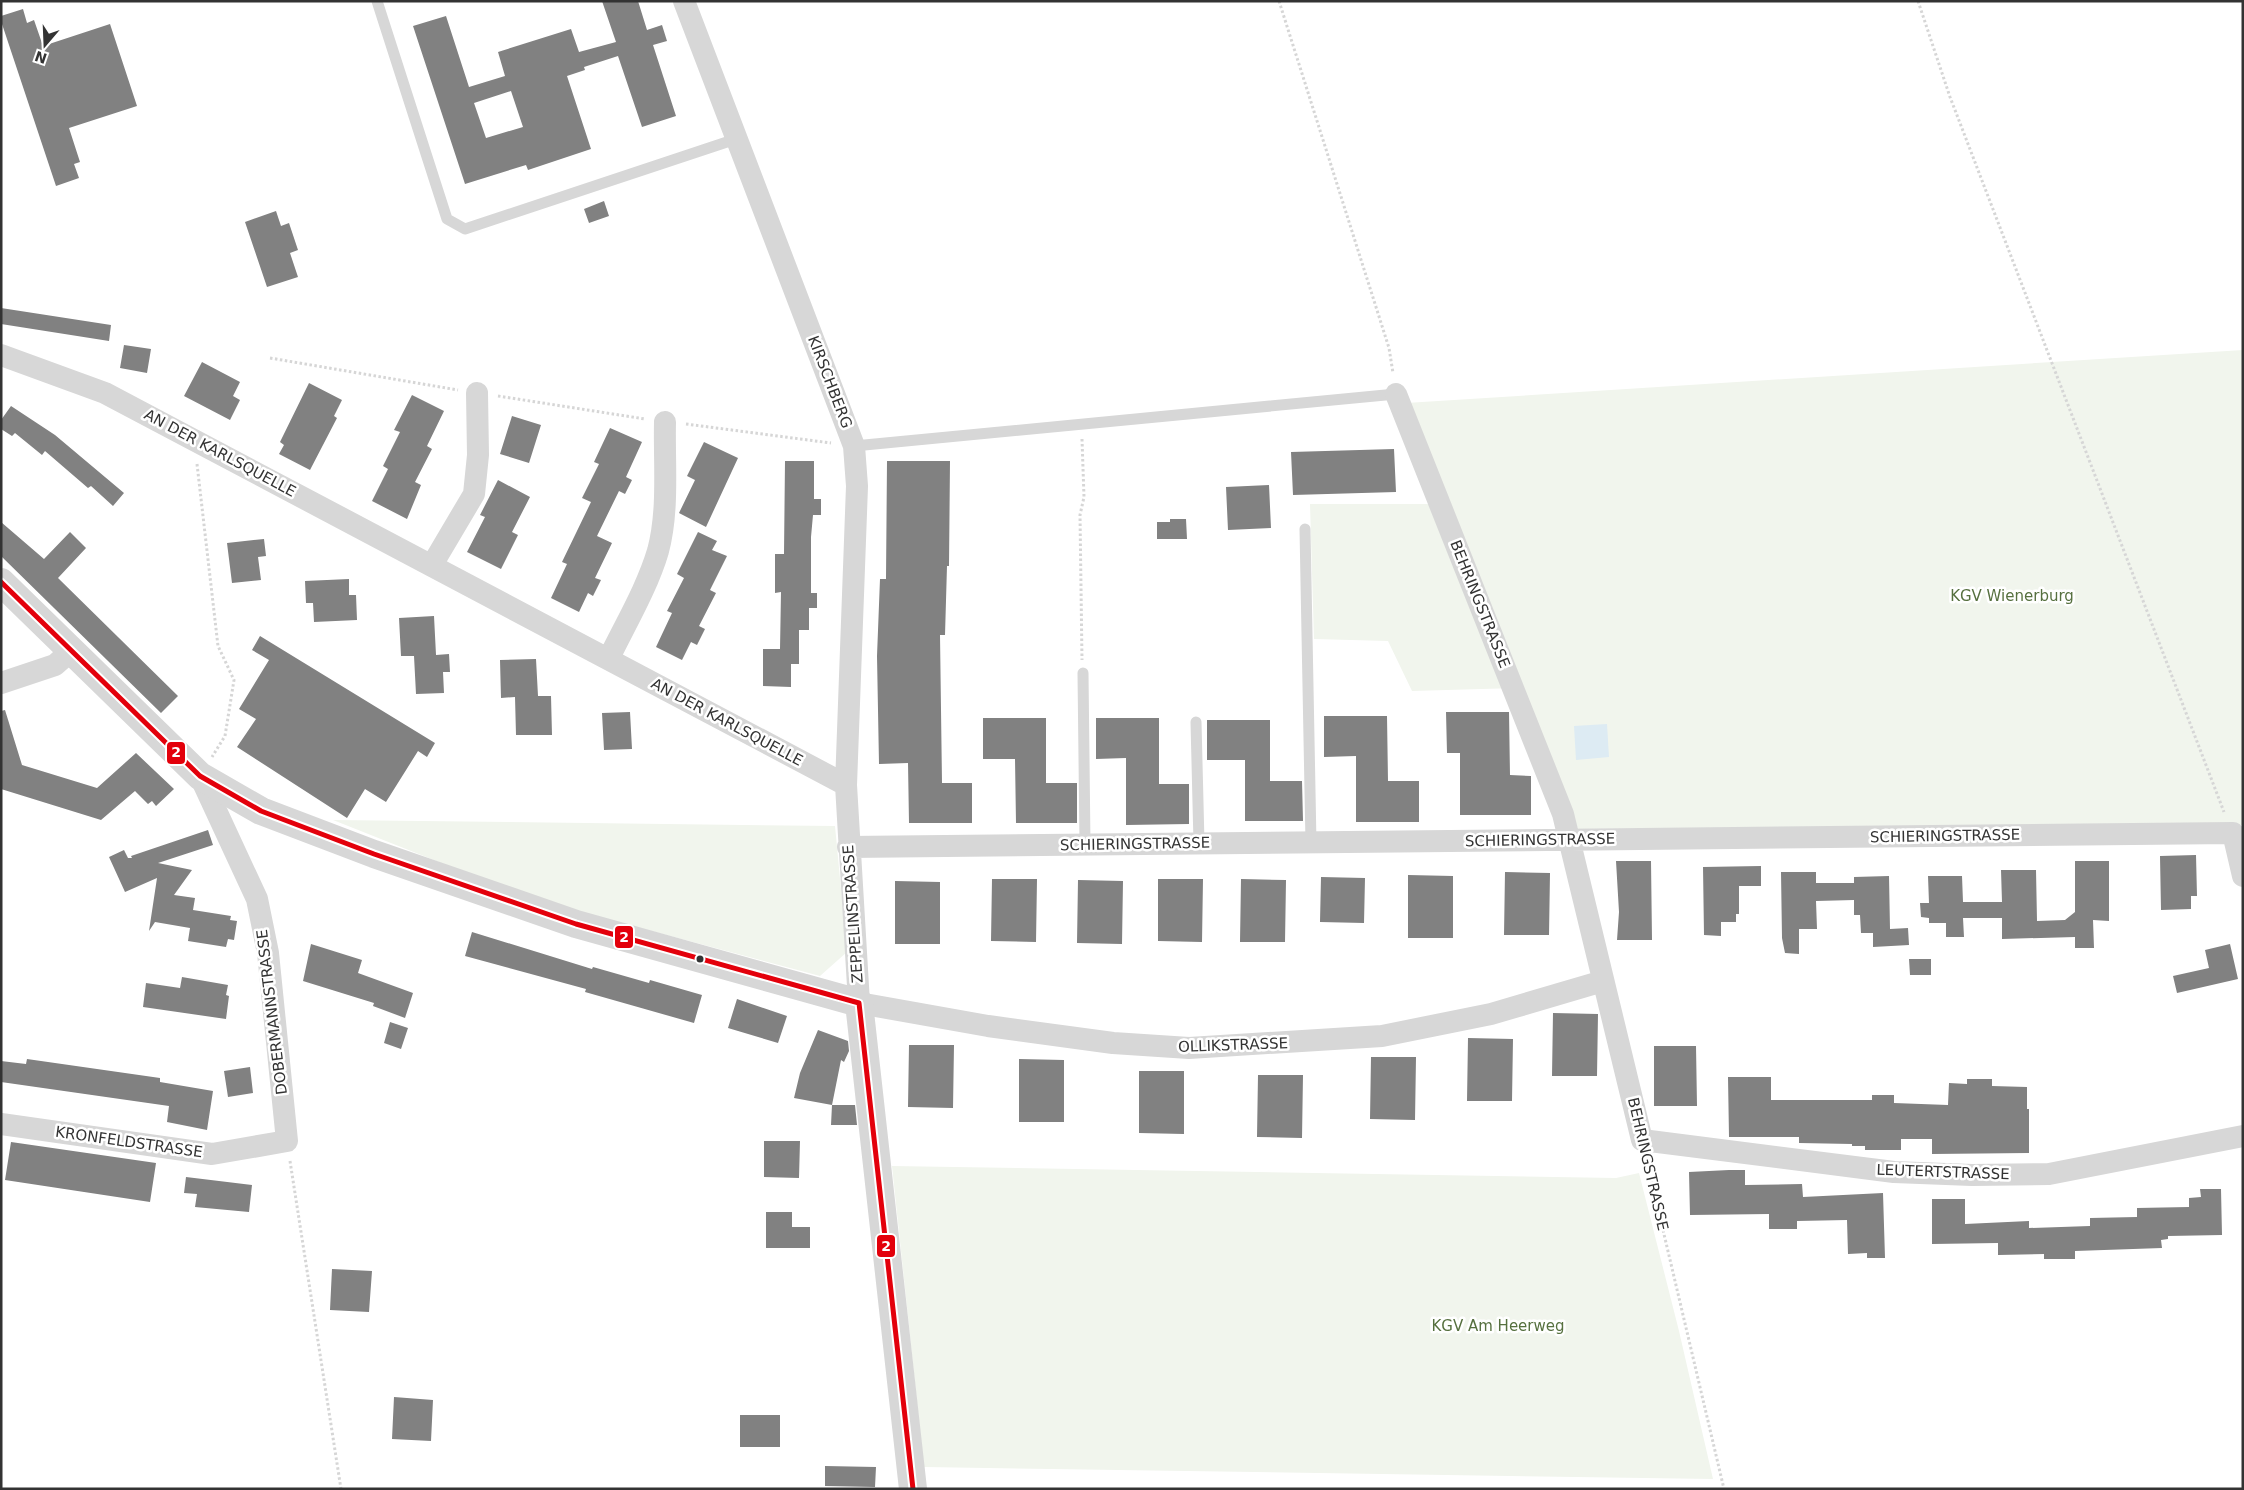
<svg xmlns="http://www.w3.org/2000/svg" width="2244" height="1490" font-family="'DejaVu Sans',sans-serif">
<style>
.green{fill:#f1f5ed}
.water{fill:#ddebf3}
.building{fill:#818181;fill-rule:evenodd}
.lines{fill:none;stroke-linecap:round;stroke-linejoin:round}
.path{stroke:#d6d6d6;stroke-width:3;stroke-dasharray:2.5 2.5;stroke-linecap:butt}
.service{stroke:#d7d7d7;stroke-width:11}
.minor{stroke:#d7d7d7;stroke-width:22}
.tertiary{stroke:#d7d7d7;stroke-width:28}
.bus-1-casing{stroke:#fff;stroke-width:9}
.bus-1{stroke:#e3000b;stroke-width:5}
.bus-dot{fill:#333;stroke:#fff;stroke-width:2}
.labels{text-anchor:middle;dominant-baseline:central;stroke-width:5;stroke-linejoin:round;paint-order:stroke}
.street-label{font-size:15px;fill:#333;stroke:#fff}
.park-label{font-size:15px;fill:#56703f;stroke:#fff}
.line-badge{stroke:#fff;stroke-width:2}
.badge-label{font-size:14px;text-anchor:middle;font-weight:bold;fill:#fff}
</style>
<rect width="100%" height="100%" fill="#fff"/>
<path class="green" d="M2243 350V825L1578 829 1517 688 1412 691 1388 641 1314 639 1310 504H1445L1406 403Z
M333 820 835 826 847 952 820 976 532 899Z
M892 1166 1616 1178 1639 1173 1679 1331 1713 1479 924 1467Z"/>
<path class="water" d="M1607 724 1609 757 1576 760 1574 726Z"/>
<path class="building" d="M602 1H638L647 30 662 25 667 41 653 45 676 116 642 127 618 56 584 67 585 70 567 76 591 149 528 170 526 165 465 184 413 26 446 16 469 87 505 76 498 52 571 29 579 52 616 42ZM511 91 523 127 486 138 474 103Z
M23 9 27 23 34 20 43 46 110 24 137 106 69 128 80 162 74 164 79 178 56 186 1 21V16Z
M604 201 609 216 589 223 584 209Z
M276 211 281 226 289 223 298 250 290 253 298 277 267 287 245 222Z
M1 308 111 325 109 341 1 324Z
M124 345 151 349 147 373 120 368Z
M202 362 240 382 233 396 240 400 230 420 184 396Z
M309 383 342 400 334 416 337 418 310 470 279 454 284 445 280 442Z
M412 395 444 411 427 446 432 449 415 482 421 485 407 519 372 501 388 469 383 466 400 432 394 430Z
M11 406 55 435 124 493 113 506 91 486 88 488 45 451 42 455 15 433 12 436 1 429V420Z
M512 416 541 425 529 463 500 454Z
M610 428 642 442 626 477 632 480 625 494 619 491 597 536 612 543 595 578 601 580 593 596 588 593 579 612 551 598 567 564 562 562 591 502 582 498 599 464 594 462Z
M704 442 738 458 706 527 679 513 695 480 687 476Z
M1394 449 1396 492 1293 495 1291 452Z
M785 461H814V499H821V515H813L811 537V593H817V608H809V630H799V664H791V687L763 686V649H780L781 592 775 593V554H784Z
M887 461H950L949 566H947L945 635H940L942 783H972V823H909L908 763 879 764 877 656 880 579H886Z
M498 480 530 497 512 532 518 535 501 569 467 552 485 517 480 515Z
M1269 485 1271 528 1228 530 1226 487Z
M1170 519H1186L1187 539H1157V522H1170Z
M1 522 44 559 70 532 86 548 58 578 178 696 161 713 1 556Z
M698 532 717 541 712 550 727 556 710 590 716 593 699 626 705 629 697 645 691 642 682 660 656 647 672 613 667 611 684 578 677 574Z
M264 539 266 556 258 557 261 580 232 583 227 543Z
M349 579V595H356L357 620 314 622 313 603H306L305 581Z
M434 616 436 655 449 654 450 672H443L444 693 416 694 414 656H401L399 618Z
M260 636 435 743 427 757 418 751 386 802 365 789 347 818 237 747 256 719 239 709 269 660 252 650Z
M536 659 538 696H551L552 735H516L515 697 501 698 500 660Z
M5 710 22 765 97 788 136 753 174 789 156 806 152 801 148 804 135 791 101 820 1 789V711Z
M630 712 632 749 604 750 602 713Z
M1446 712H1509L1510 775 1531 776V815H1460V753H1447Z
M1324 716H1387L1388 781H1419V822H1356V756L1324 757Z
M983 718H1046V783H1077V823H1016L1015 759H983Z
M1096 718H1159V784H1189V824L1126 825V758L1096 759Z
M1207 720H1270V781H1302L1303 821H1245V760H1207Z
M208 830 213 845 158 863 192 870 174 895 195 898 193 910 231 916 230 920 237 921 234 940 228 939 226 947 188 941 190 928 155 922 149 931 157 878 125 892 109 857 124 850 128 858H132L131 856Z
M2196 855 2197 896H2191V909L2161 910 2160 856Z
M1616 861H1651L1652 940H1617L1619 912Z
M2075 861H2109V921L2093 920 2094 948H2075V937L2002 939V918H1963L1964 937H1946V923H1929V918L1921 917 1920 903H1929L1928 876H1962L1963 902H2002L2001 870H2036L2037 921 2065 920 2075 912Z
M1761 866V886H1739V914H1736V922H1721V936L1704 935 1703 867Z
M1505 872 1550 873 1549 935H1504Z
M1781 872H1816V883H1854V877L1889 876 1890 929 1908 928 1909 945 1873 947V933H1861L1860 915H1854V900L1816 901 1817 929H1799V954L1785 953 1782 938Z
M1408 875 1453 876V938H1408Z
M1321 877 1365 878 1364 923 1320 922Z
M992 879H1037L1036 942 991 941Z
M1158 879H1203L1202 942 1158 941Z
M1241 879 1286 880 1285 942H1240Z
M1078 880 1123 881 1122 944 1077 943Z
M895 881 940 882V944H895Z
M472 932 592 969 593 967 649 983 650 980 702 995 694 1023 585 992 586 989 465 956Z
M311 944 362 960 358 973 413 993 405 1018 373 1006 374 1003 303 981Z
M2230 944 2238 979 2177 993 2173 976 2209 968 2205 950Z
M1909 959H1931V975H1910Z
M182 977 228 985 226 995 229 996 226 1019 143 1007 146 983 180 988Z
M737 999 787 1016 778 1043 728 1028Z
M1553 1013 1598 1014 1597 1076H1552Z
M390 1022 408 1028 401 1049 384 1043Z
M818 1030 848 1041 849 1051 844 1062 841 1060 832 1105 794 1098 800 1073Z
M1468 1038 1513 1039 1512 1101H1467Z
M909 1045H954L953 1108 908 1107Z
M1654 1046H1696L1697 1106H1654Z
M1371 1057H1416L1415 1120 1370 1119Z
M27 1059 160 1078V1082L213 1091 207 1130 167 1122 169 1106 1 1082V1061L26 1064Z
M1019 1059 1064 1060V1122H1019Z
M250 1067 253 1093 228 1097 224 1071Z
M1139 1071H1184V1134L1139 1133Z
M1258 1075H1303L1302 1138 1257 1137Z
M1728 1077H1771V1100H1872V1095H1894V1103L1948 1105 1949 1083 1967 1084V1079H1992V1086L2027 1087V1109H2029V1153L1932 1154V1139H1901V1150H1865V1146H1852V1144L1799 1143V1137H1729Z
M832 1105H855L857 1125H831Z
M764 1141H800L799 1178 764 1177Z
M11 1142 156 1163 150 1202 5 1180Z
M1729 1170H1745V1185L1802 1184 1803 1197 1883 1193 1885 1258H1867V1253L1848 1254 1847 1220 1797 1221V1229H1769V1214L1690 1215 1689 1172Z
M186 1177 252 1185 249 1212 195 1207 197 1194 184 1193Z
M2200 1189H2221L2222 1235 2168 1236V1239L2161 1240 2162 1248 2075 1251V1259H2044V1254L1998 1255V1243L1932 1244V1199H1965V1224L2029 1221V1228L2090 1226V1218L2137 1217V1208L2189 1207V1198L2201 1197Z
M766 1212H792V1227H810V1248H766Z
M332 1269 372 1271 369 1312 330 1310Z
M394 1397 433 1400 431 1441 392 1439Z
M740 1415H780V1447H740Z
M825 1466 876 1467 875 1487 825 1486Z"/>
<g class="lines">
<path class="path" d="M1279 1 1389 348 1393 373
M1918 1 1950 97 2224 812
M270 358 458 390
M498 396 645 419
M686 424 831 443
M1082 439 1084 497 1080 515 1082 660
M197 464 218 646 234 680 225 736 212 757
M290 1161 341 1489
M1647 1162 1724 1489"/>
<path class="service" d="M377 1 447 219 465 229 736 139
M854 446 1396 394
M1305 529 1311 843
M1083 673 1085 844
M1196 722 1199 843"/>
<path class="minor" d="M684 1 854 446 857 486 846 785 859 1003 988 1026 1113 1043 1189 1048 1382 1036 1491 1014 1603 981
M1 355 105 393 846 785
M1396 394 1563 814 1642 1140 1894 1172 1972 1175 2049 1174 2243 1136
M432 565 474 494 478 455 477 393
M609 658C626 623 647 588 658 551 669 510 664 463 665 422
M1 683 55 665 72 650
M848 847 2233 833 2243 876
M1 1124 212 1154 287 1141 268 953 257 899 200 776"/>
<path class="tertiary" d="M1 582 200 776 261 811 374 854 576 924 859 1003 913 1489"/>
<g class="bus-1-casing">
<path id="bus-1" d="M1 582 200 776 261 811 374 854 576 924 859 1003 913 1489"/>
</g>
<use href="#bus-1" class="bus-1"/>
</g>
<circle class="bus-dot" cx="700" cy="959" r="4.5"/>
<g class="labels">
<g class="street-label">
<text transform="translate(830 382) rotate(69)">KIRSCHBERG</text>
<text transform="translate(220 453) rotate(28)">AN DER KARLSQUELLE</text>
<text transform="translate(1480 604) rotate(68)">BEHRINGSTRASSE</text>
<text transform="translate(727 722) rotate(28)">AN DER KARLSQUELLE</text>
<text transform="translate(1945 836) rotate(-1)">SCHIERINGSTRASSE</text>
<text transform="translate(1540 840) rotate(-1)">SCHIERINGSTRASSE</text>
<text transform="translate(1135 844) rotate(-1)">SCHIERINGSTRASSE</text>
<text transform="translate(853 914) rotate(-94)">ZEPPELINSTRASSE</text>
<text transform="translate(272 1012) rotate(-97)">DOBERMANNSTRASSE</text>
<text transform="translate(1233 1045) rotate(-2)">OLLIKSTRASSE</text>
<text transform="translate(129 1142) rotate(8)">KRONFELDSTRASSE</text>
<text transform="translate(1648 1164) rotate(77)">BEHRINGSTRASSE</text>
<text transform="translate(1943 1172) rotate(2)">LEUTERTSTRASSE</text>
</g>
<g class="park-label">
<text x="2012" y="596">KGV Wienerburg</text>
<text x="1498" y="1326">KGV Am Heerweg</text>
</g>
</g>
<g class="line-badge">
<rect x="166" y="741" width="20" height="24" rx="5" fill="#e3000b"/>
<rect x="614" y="925" width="20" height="24" rx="5" fill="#e3000b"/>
<rect x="876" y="1234" width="20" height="24" rx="5" fill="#e3000b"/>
</g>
<g class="badge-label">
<text x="176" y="757">2</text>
<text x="624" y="942">2</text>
<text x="886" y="1251">2</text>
</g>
<rect width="2244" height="1490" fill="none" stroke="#333333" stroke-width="5"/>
<g transform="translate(45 45) rotate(199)" stroke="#ffffff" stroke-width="4" paint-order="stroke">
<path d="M0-4L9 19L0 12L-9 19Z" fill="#333333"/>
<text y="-8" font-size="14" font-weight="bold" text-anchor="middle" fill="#333333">N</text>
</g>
</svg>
